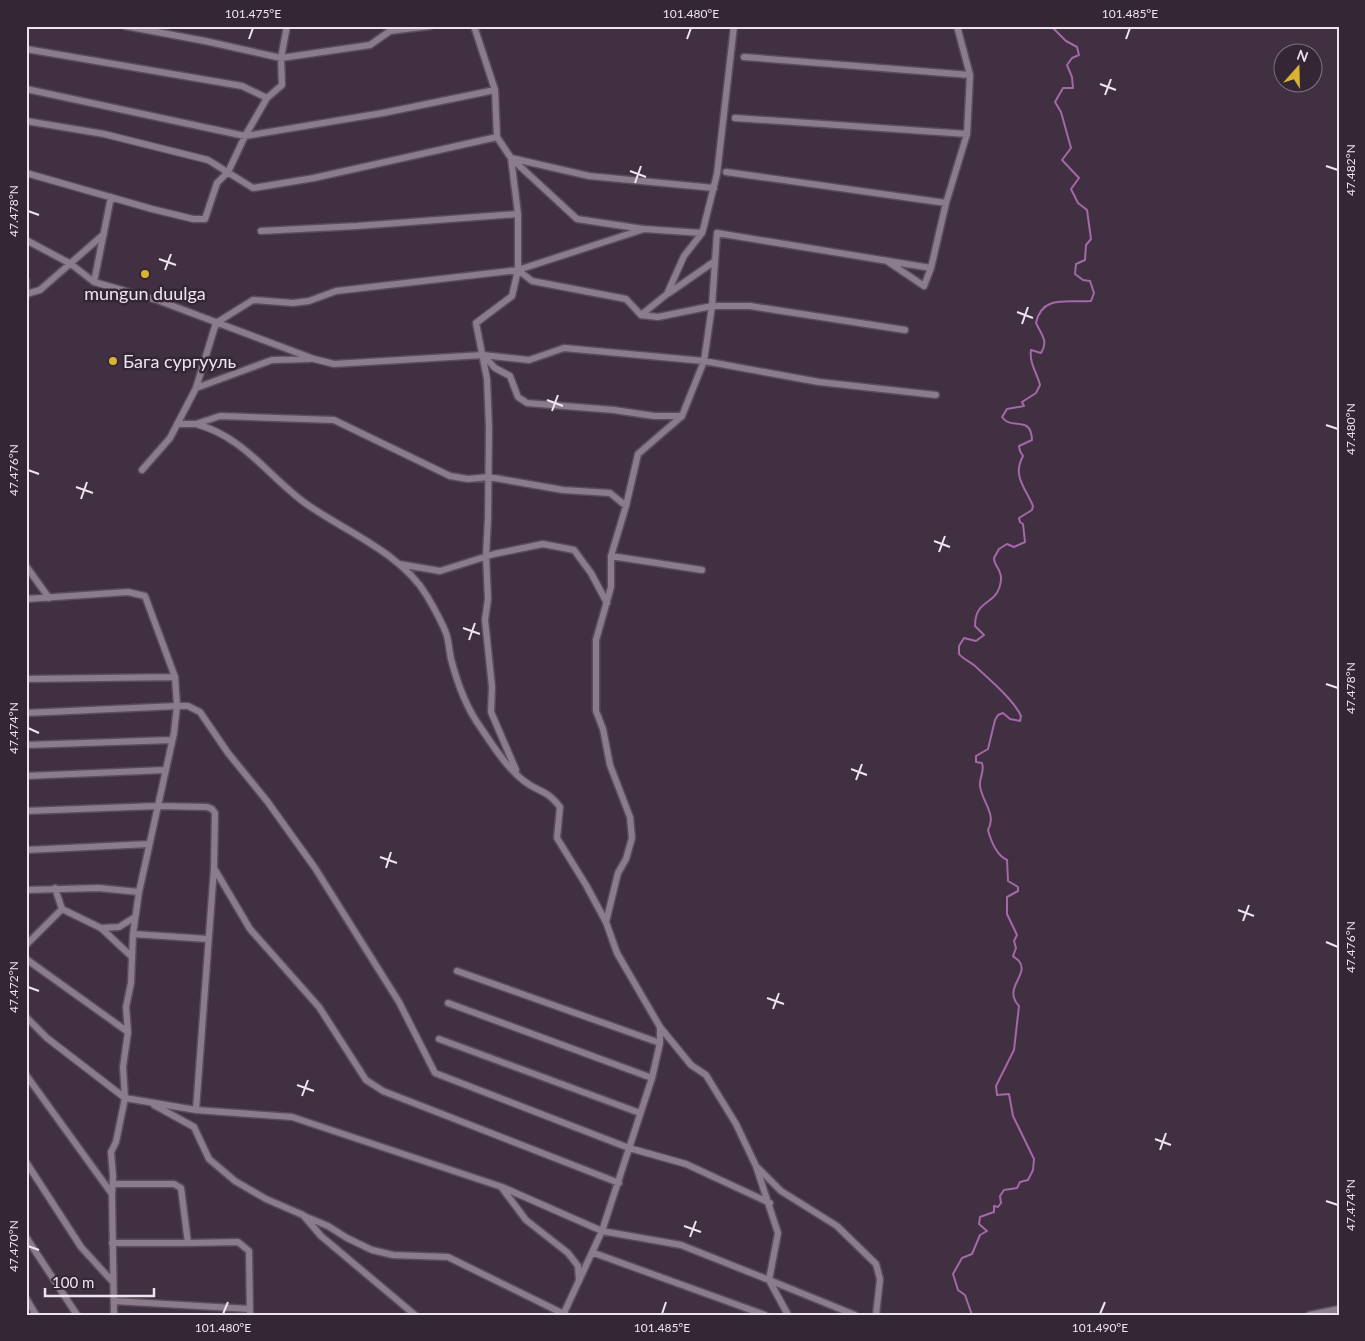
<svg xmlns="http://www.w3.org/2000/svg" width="1365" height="1341" font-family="Lato,sans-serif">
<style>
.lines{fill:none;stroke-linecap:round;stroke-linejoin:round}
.stream{stroke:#a468a8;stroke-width:2}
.minor-casing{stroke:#5a4d5b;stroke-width:9}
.minor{stroke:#8c7a8d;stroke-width:6}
.ticks{fill:none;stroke:#eee4ef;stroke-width:2}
.poi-dot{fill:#dcb233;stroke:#352636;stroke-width:2}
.labels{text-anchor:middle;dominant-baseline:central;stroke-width:5;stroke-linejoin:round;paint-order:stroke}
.poi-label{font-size:18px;fill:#eee4ef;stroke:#352636}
.neatline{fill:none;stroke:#eee4ef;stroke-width:2}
.ticks-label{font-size:12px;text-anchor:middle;fill:#eee4ef}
</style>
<rect width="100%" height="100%" fill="#403041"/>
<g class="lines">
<path class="stream" d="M972 1315 965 1295 958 1290 953 1274 962 1258 972 1254 980 1235 987 1231 979 1224 980 1217 994 1212V1206L998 1207 1001 1203 1000 1196 1004 1190 1017 1188 1020 1182 1028 1180 1033 1170 1034 1159 1013 1116 1009 1094 997 1095 996 1086 1014 1050 1019 1006C1002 988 1030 975 1019 961 1017 959 1015 958 1013 956L1016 948 1014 941 1017 935 1007 914V897L1018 891V887L1008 881 1007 860C996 855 991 841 988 830 997 814 982 802 980 786 979 777 985 772 982 763L976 762V756L988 749 995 720 998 715 1003 713 1010 719 1020 721 1021 716C1014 700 988 678 975 666 969 661 963 659 959 654V646L964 638 976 641 984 635 975 626C975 597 998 607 1001 580 1002 570 994 566 994 558L999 549 1007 544 1014 547 1025 542 1023 524 1020 522 1019 518 1032 510 1033 506C1025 487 1012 476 1023 456L1020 451 1019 446 1032 440C1031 414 1011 431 1002 417L1007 409 1024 406 1022 402 1036 393 1040 385C1037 373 1029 363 1031 350L1041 353C1049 341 1041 334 1036 323 1042 294 1069 303 1091 301L1094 293 1090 281 1083 280 1075 274 1076 264 1085 260 1086 245 1091 239 1087 210 1078 203 1071 189 1079 178 1062 160 1071 148 1061 112 1055 102 1063 88H1073L1072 77 1067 65 1072 58 1079 55 1077 47 1066 41 1051 26"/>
<g class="minor-casing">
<path id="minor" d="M125 26 205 41 281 58 370 45 390 31 430 26
M474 26 495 90 497 137 511 158 518 214V270
M26 49 242 86 267 98
M744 57 970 75
M26 89 245 136 383 113 495 90
M735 118 967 134
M26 121 104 134 208 160 253 188 314 178 497 137
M511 158 589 176 714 188
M512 159 577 219 643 229
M726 172 946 203
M26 173 152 209 193 219H205L217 183 228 172 245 136 267 98 282 85 281 58 287 26
M261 231 357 226 518 214
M26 240 71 264 94 282 157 300 314 359 334 364 483 355 529 360 564 348 704 361 819 382 936 395
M887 261 924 286 931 268 946 203 967 134 970 75 957 26
M26 281V297
M94 282 111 197
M669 293 715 261
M26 294 40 290 104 234
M641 315 667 294 684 256 702 233 704 226 717 174 734 26
M483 355 495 368 510 376 518 397 527 403 614 410 654 416H682
M196 388 272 360 310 359
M177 424H196L220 416 334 420 450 476 468 479 489 477 563 490 610 493 626 506
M196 424C244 437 267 475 305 503 344 531 402 553 427 596 434 608 441 620 446 633 449 641 449 650 451 659 457 682 467 709 481 728 493 746 507 768 524 781 539 793 545 788 560 807L557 838 586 885 606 922 617 953 660 1027V1043L652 1078 602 1231 563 1315
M142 470 170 438 196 388 216 323 253 300 293 303 309 301 336 291 518 270 532 281 626 299 641 315 658 317 712 306H750L905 330
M611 556 702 570
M399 564 440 571 494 554 543 544 574 550 591 573 607 603
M26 566 49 598
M26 599 128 592 145 596 175 677 177 706 174 733 139 892 133 934 131 983 126 1007 128 1032 123 1067 125 1098 116 1142 111 1152 113 1176 112 1194 114 1315
M26 679 175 677
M26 713 177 706H188L200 712 228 753 267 801 315 868 399 1002 435 1073 629 1148 686 1164 770 1203
M26 745 172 740
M516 770 491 712 492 687 485 620 488 599 486 556 488 519 489 428 487 379 476 323 512 296 518 270 644 229 702 233
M26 776 165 770
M26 811 157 806 207 807 212 809 215 813 214 868 196 1110
M26 850 149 844
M214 868 250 929 319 1007 366 1080 383 1091 619 1183
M55 888 62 909 101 928 132 957
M26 890 98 888 139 892
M606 922 618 873 626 859 632 838 630 817 610 765 603 729 596 711V640L611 587V556L626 506 638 454 682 416 704 361 712 306 717 233 931 268
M101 928 119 927 135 917
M133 934 208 939
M26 945 62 909
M26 959 128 1032
M457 971 660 1043
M448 1003 652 1078
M26 1017 47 1038 125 1098 196 1110 292 1117 502 1187 602 1231 681 1245 769 1280 788 1315
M660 1027 691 1065 706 1075 736 1124 756 1166 778 1233 769 1280 855 1315
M439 1039 640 1113
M26 1075 112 1194
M154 1105 194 1127 209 1159 235 1181 266 1199 303 1215 321 1236 415 1315
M26 1162 81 1247 112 1281
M758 1168 781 1191 837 1226 876 1264 880 1279 876 1315
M113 1184H174L181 1188 188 1243 238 1242 249 1251 250 1315
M502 1188 526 1220 568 1253 578 1266 579 1281
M304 1216 328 1226 347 1238 372 1250 393 1255 448 1257 566 1315
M26 1237 77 1315
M112 1243H188
M594 1253 765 1315
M26 1298 36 1315
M114 1301 250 1309
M1309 1315 1339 1309"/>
</g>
<use href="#minor" class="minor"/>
</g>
<path class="ticks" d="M249 39 253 28M687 39 691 28M1126 39 1130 28M1100 84 1116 90M1105 95 1111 79M1326 166 1338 170M630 171 646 177M635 183 641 166M28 211 39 215M159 259 176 265M165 270 171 254M1017 312 1033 318M1022 324 1028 307M547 400 563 406M552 411 558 395M1326 425 1338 429M28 470 39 474M76 487 93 493M81 499 87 482M934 541 950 547M939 552 945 536M463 628 480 634M469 640 475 623M1326 684 1338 688M28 728 39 733M851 769 867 775M856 780 862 764M380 857 397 863M386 868 391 852M1238 910 1254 916M1243 921 1249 905M1326 942 1338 947M28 987 39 991M767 998 784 1004M773 1009 779 993M297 1085 314 1091M302 1096 308 1080M1155 1139 1171 1145M1160 1150 1166 1133M1326 1201 1338 1205M684 1226 701 1232M690 1237 696 1221M28 1246 39 1250M223 1314 228 1302M662 1314 666 1302M1100 1314 1105 1302"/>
<g class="poi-dot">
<circle cx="145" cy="274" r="5"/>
<circle cx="113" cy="361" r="5"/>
</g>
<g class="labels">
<g class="poi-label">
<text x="145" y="293">mungun duulga</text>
<text x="123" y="361" text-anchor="start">Бага сургууль</text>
</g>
</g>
<rect width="1365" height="1341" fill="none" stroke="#352636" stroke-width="55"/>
<g transform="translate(1298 68) rotate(20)"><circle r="24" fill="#352636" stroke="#7f7280"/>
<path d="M0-4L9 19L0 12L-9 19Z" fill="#dcb233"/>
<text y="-8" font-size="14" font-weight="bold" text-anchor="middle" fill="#eee4ef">N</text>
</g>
<path d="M45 1288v8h109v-8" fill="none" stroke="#eee4ef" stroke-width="2.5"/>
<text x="52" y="1288" font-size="15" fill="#eee4ef" stroke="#352636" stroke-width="4" paint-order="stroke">100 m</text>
<rect x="28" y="28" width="1310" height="1286" class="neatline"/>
<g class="ticks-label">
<text x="253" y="18">101.475°E</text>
<text x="691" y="18">101.480°E</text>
<text x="1130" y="18">101.485°E</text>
<text transform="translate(1351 170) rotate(-90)" y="4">47.482°N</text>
<text transform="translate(14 211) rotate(-90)" y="4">47.478°N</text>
<text transform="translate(1351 429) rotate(-90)" y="4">47.480°N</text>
<text transform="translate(14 470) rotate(-90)" y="4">47.476°N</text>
<text transform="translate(1351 688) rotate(-90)" y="4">47.478°N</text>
<text transform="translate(14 728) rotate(-90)" y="4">47.474°N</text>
<text transform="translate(1351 947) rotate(-90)" y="4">47.476°N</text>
<text transform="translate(14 987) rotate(-90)" y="4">47.472°N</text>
<text transform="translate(1351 1205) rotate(-90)" y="4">47.474°N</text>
<text transform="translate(14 1246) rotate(-90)" y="4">47.470°N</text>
<text x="223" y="1332">101.480°E</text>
<text x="662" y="1332">101.485°E</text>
<text x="1100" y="1332">101.490°E</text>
</g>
</svg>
